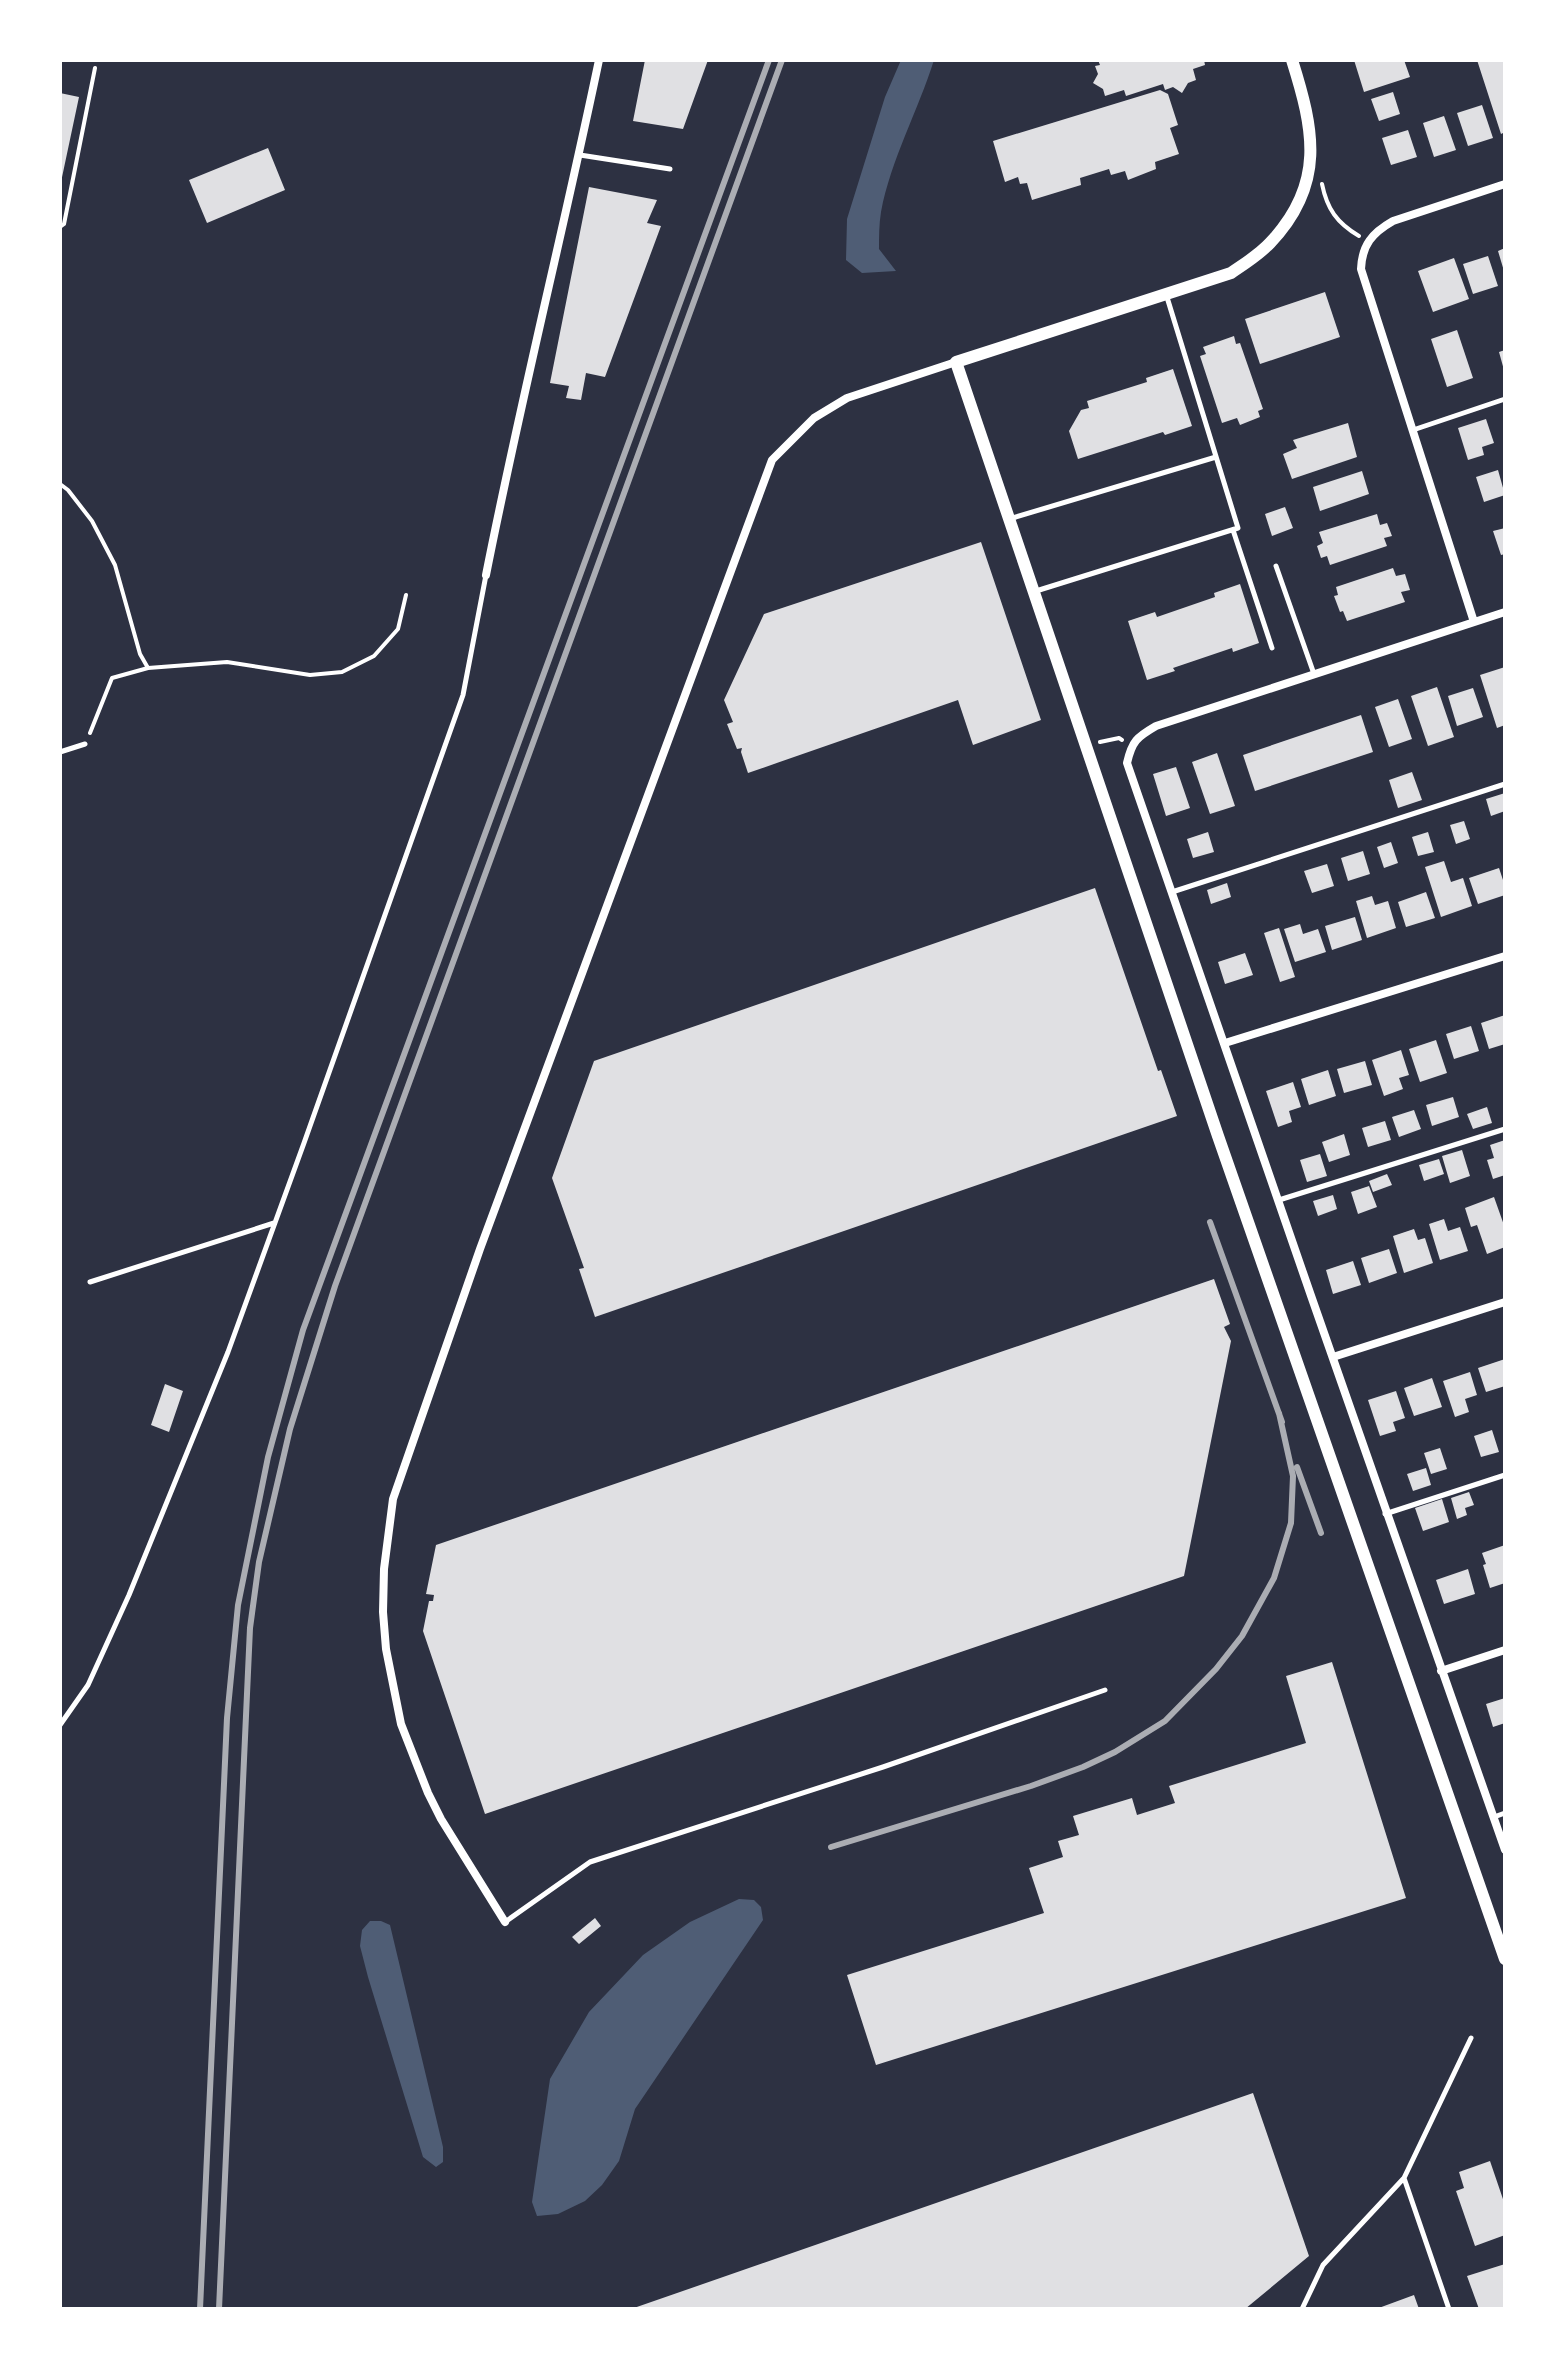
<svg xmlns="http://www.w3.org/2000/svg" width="1565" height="2369" font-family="'Open Sans',sans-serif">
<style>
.water{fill:#4f5d75}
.building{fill:#e0e0e3}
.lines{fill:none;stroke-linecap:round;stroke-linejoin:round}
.path{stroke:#fff;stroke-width:4}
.service{stroke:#fff;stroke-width:5}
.minor{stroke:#fff;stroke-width:8}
.tertiary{stroke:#fff;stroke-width:12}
.rail{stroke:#abadb3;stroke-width:6}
</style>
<rect width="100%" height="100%" fill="#2d3142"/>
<path class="water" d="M901 60H934C918 111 891 159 881 212 879 224 879 237 879 249L896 271 862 273 846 260 847 219 885 97Z
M739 1899 754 1900 761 1907 763 1920 635 2109 619 2161 602 2185 585 2201 558 2214 537 2216 532 2202 550 2079 589 2012 643 1955 690 1922Z
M370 1921H381L390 1925 443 2147V2162L436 2167 423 2157 368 1977 360 1946 362 1930Z"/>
<path class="building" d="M645 60H708L683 129 633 121Z
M1098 60H1204L1205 65 1193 69 1196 80 1188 83 1182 93 1173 87 1165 90 1163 84 1126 96 1124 90 1105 96 1103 89 1093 83 1098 74 1095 66 1100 65Z
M1354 60H1404L1410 77 1364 92Z
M1477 60H1505V132L1501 134Z
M1160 90 1168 94 1178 125 1170 128 1179 154 1155 162 1156 169 1128 180 1125 171 1111 175 1109 169 1080 178 1081 185 1032 200 1027 183 1020 184 1018 177 1005 182 993 141Z
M1393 92 1400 114 1379 121 1371 99Z
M60 93 79 97 61 182H60Z
M1482 105 1493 138 1468 146 1457 113Z
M1444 116 1456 150 1434 157 1423 123Z
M1408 130 1417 157 1391 165 1382 138Z
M268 148 285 190 207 223 189 180Z
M589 187 657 200 647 223 661 226 605 377 586 373 581 400 566 398 569 386 550 383Z
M1505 248V271H1504L1498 251Z
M1488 256 1498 286 1473 294 1463 264Z
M1454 258 1469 299 1433 312 1418 271Z
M1325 292 1340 337 1260 364 1245 319Z
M1457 330 1473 378 1447 387 1431 339Z
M1234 336 1236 344 1240 343 1263 409 1258 411 1260 417 1240 425 1237 418 1222 423 1200 356 1206 354 1203 347Z
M1505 350V370H1504L1499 352Z
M1173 369 1192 426 1165 435 1163 432 1078 459 1069 431 1081 410 1089 408 1087 401 1147 382 1146 378Z
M1486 419 1494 443 1482 447 1484 455 1468 460 1458 428Z
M1348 423 1357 457 1292 479 1283 454 1297 448 1293 440Z
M1498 470 1505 495 1484 502 1476 477Z
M1362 471 1369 494 1320 511 1313 487Z
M1285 507 1293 528 1272 536 1265 514Z
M1377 514 1380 525 1387 523 1392 536 1384 538 1387 546 1330 565 1327 556 1321 558 1317 546 1323 543 1319 532Z
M1505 528V554L1501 555 1493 531Z
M981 542 1041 720 973 745 958 700 748 773 741 752 742 748 737 749 727 724 733 722 724 700 764 614Z
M1393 568 1396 576 1405 574 1410 590 1401 592 1405 602 1347 621 1343 611 1340 612 1334 596 1338 595 1336 587Z
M1240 584 1259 643 1233 652 1232 648 1173 668 1175 671 1147 680 1128 621 1155 612 1157 617 1215 597 1214 593Z
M1505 667V725L1497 728 1480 675Z
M1437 687 1454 737 1428 746 1411 696Z
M1473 688 1483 717 1457 726 1448 696Z
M1398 699 1412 739 1389 747 1375 707Z
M1361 715 1373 752 1255 791 1243 755Z
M1217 753 1235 806 1210 814 1192 762Z
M1176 767 1190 808 1166 816 1153 774Z
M1412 772 1422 800 1398 808 1389 780Z
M1505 793V811L1491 816 1486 799Z
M1464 821 1470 839 1456 844 1450 825Z
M1208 832 1214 852 1193 858 1187 839Z
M1428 832 1434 852 1418 856 1412 837Z
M1391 842 1398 863 1384 868 1377 847Z
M1363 851 1370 874 1348 881 1341 858Z
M1444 861 1451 882 1463 878 1472 906 1441 917 1425 867Z
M1327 864 1334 886 1312 893 1304 871Z
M1499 868 1505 886V895L1478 904 1469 878Z
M1227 883 1231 897 1211 904 1207 890Z
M1095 888 1158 1071 1161 1070 1177 1116 595 1317 579 1269 584 1268 552 1178 594 1061Z
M1426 892 1435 918 1406 927 1398 902Z
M1372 896 1375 905 1388 901 1396 928 1367 938 1356 901Z
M1355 917 1362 940 1332 950 1325 926Z
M1300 924 1303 934 1318 929 1326 952 1295 962 1284 929Z
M1279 928 1295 977 1280 982 1264 933Z
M1245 953 1253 975 1225 984 1218 962Z
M1505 1015V1044L1489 1049 1481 1023Z
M1471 1026 1479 1051 1454 1059 1446 1034Z
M1436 1040 1447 1073 1420 1082 1409 1049Z
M1401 1050 1409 1075 1399 1078 1403 1089 1384 1096 1372 1060Z
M1365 1061 1372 1085 1344 1093 1337 1069Z
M1328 1070 1336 1096 1309 1105 1301 1079Z
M1293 1082 1301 1107 1289 1111 1292 1122 1278 1127 1266 1091Z
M1453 1097 1459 1117 1432 1126 1426 1105Z
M1487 1107 1492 1123 1473 1129 1467 1114Z
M1414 1110 1421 1129 1399 1137 1392 1117Z
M1385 1121 1391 1140 1368 1147 1362 1128Z
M1344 1134 1350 1155 1329 1162 1322 1142Z
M1505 1140V1175L1493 1179 1487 1160 1494 1158 1490 1145Z
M1462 1150 1470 1176 1450 1183 1442 1156Z
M1320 1154 1327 1176 1307 1182 1300 1160Z
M1439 1159 1444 1174 1424 1181 1419 1165Z
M1387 1174 1392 1185 1373 1192 1369 1181Z
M1369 1186 1377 1207 1358 1214 1351 1192Z
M1333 1195 1337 1209 1318 1216 1313 1201Z
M1494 1197 1505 1228V1247L1487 1254 1477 1225 1471 1227 1465 1208Z
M1444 1219 1448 1231 1460 1227 1468 1251 1440 1260 1429 1224Z
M1414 1229 1418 1240 1425 1238 1433 1263 1404 1273 1393 1236Z
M1389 1249 1397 1273 1369 1283 1361 1258Z
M1353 1261 1361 1285 1333 1294 1326 1270Z
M1214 1279 1230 1324 1224 1327 1231 1341 1184 1576 485 1814 423 1631 429 1601H433L434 1595 426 1594 436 1545Z
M1505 1359V1386L1486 1392 1478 1368Z
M1470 1372 1477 1395 1465 1399 1469 1412 1455 1417 1443 1381Z
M1432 1378 1442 1407 1414 1416 1404 1388Z
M165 1384 183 1391 169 1432 151 1425Z
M1396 1391 1405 1418 1393 1422 1396 1431 1380 1436 1368 1400Z
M1492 1430 1499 1452 1481 1457 1474 1436Z
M1440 1448 1447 1469 1431 1474 1424 1453Z
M1426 1468 1431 1485 1413 1491 1407 1474Z
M1469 1492 1474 1505 1465 1508 1467 1515 1457 1519 1451 1498Z
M1442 1499 1449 1522 1423 1531 1415 1508Z
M1505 1545V1583L1490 1588 1483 1565 1486 1564 1482 1553Z
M1468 1569 1475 1594 1444 1604 1436 1580Z
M1332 1662 1406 1898 876 2065 847 1975 1044 1913 1029 1868 1063 1857 1058 1841 1079 1835 1073 1816 1132 1798 1137 1815 1175 1803 1169 1786 1306 1743 1286 1676Z
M1505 1698V1723L1493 1727 1486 1704Z
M595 1918 601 1926 579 1944 572 1937Z
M1253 2093 1309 2256 1245 2309H631Z
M1490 2161 1505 2205V2235L1475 2246 1456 2191 1464 2188 1459 2172Z
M1505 2264V2309H1479L1467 2276Z
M1414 2295 1419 2309H1376Z"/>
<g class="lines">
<path class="path" d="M1322 184C1327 209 1337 223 1359 236
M60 227 64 224 95 68
M60 484 68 490 92 521 115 565 140 654 148 668 227 662 310 675 342 672 374 656 398 629 406 595
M90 733 112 678 148 668
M1100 742 1119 738 1122 740"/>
<path class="service" d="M580 155 670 169
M1413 430 1505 399
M1009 519 1216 457
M1233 530 1272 648
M1276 566 1314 674
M1036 591 1238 528 1166 294
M60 752 85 744
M1172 892 1505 784
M1279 1200 1505 1129
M90 1282 274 1223
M1385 1514 1505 1475
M60 1725 88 1685 129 1595 228 1352 304 1143 463 695 486 575
M1494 1817 1505 1813
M505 1922 590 1862 883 1767 1105 1690
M1404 2178 1449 2309
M1302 2309 1323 2265 1404 2178 1471 2038"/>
<path class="minor" d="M486 575C520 403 563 232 599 60
M1505 612 1156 726C1137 737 1132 741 1127 763 1252 1126 1377 1488 1505 1850
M1474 622 1361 269C1362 245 1372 233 1393 221L1505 184
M1225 1043 1505 956
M1333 1357 1505 1302
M1441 1671 1505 1650
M505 1922 441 1819 428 1793 401 1724 386 1649 383 1612 384 1569 393 1499 480 1249 772 460 814 418 847 398 956 362"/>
<path class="tertiary" d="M1292 60C1314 130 1326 184 1270 243 1259 255 1244 264 1231 273L956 362 1218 1136 1505 1959"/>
<path class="rail" d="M1210 1222 1282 1422
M1297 1467 1321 1533
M831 1847 1031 1786 1083 1767 1115 1752 1165 1721 1216 1669 1242 1636 1274 1578 1291 1523 1293 1476 1279 1413
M200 2309 227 1718 238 1605 268 1457 303 1330 769 60
M219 2309 250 1628 259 1562 290 1429 335 1286 782 60"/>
</g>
<rect width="1565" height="2369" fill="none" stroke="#ffffff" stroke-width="124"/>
</svg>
